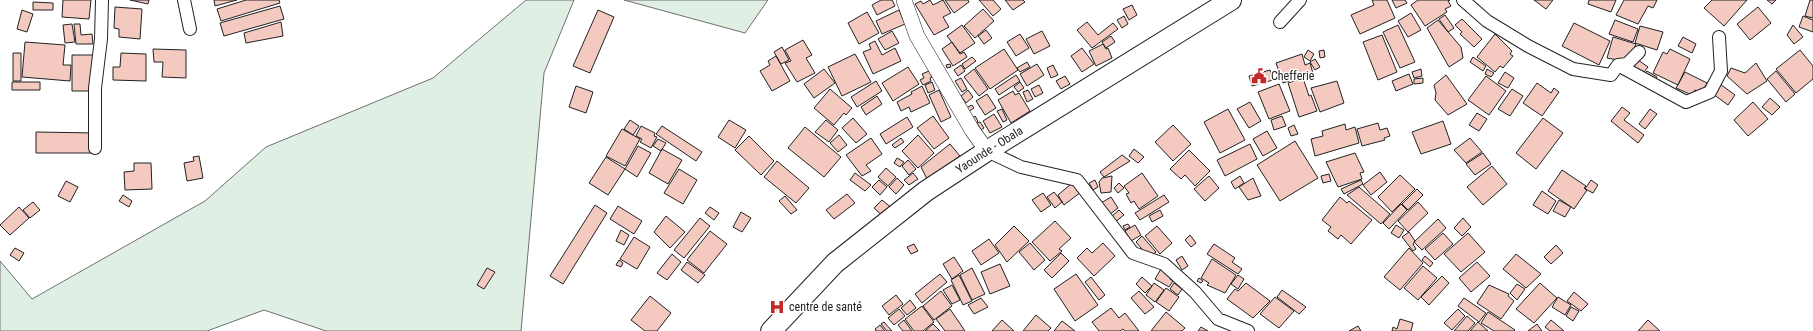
<svg xmlns="http://www.w3.org/2000/svg" width="1813" height="331" font-family="'Roboto Condensed',sans-serif">
<style>
.green{fill:#e0efe3;stroke:#6f6f6f}
.building{fill:#f3c9c0;stroke:#222}
.lines{fill:none;stroke-linecap:round;stroke-linejoin:round}
.minor-casing{stroke:#222;stroke-width:14}
.tertiary-casing{stroke:#222;stroke-width:16}
.trunk-casing{stroke:#222;stroke-width:22}
.minor{stroke:#fff;stroke-width:12}
.tertiary{stroke:#fff;stroke-width:15}
.trunk{stroke:#fff;stroke-width:20}
.labels{text-anchor:middle;dominant-baseline:central;stroke-width:3;stroke-linejoin:round;paint-order:stroke}
.poi-label{font-size:12px;fill:#222;stroke:#fff;text-anchor:start}
.street-label{font-size:12px;fill:#222;stroke:#fff}
</style>
<rect width="100%" height="100%" fill="#fff"/>
<path class="green" d="M526 0H574L544 73 521 331H326L264 310 207 331H0V261L32 299 205 201 266 147 433 78Z
M624 0H768L745 33Z"/>
<path class="building" d="M63 0H91L89 19 62 17Z
M130 0H149L148 4Z
M214 0H237L215 6Z
M246 0H279L280 3 221 21 217 9Z
M881 0H892L895 6 877 15 872 5Z
M930 0 933 5 943 0 951 13 943 17 949 27 934 35 915 4 921 1 923 4Z
M945 0H968L969 2 954 13Z
M979 0H993L1001 9 993 16Z
M1005 0H1023L1025 2 1013 10Z
M1372 0H1387L1395 18 1360 34 1351 15 1374 5Z
M1392 0H1405L1407 3 1396 8Z
M1418 0H1450L1448 1 1451 6 1445 9 1447 12 1425 26 1411 5Z
M1534 0H1553L1546 9Z
M1589 0H1616L1611 12 1588 4Z
M1624 0H1657L1653 8 1648 6 1638 24 1616 15Z
M1712 0H1747L1724 26 1704 8Z
M1767 0H1776L1772 4Z
M1810 0H1813V18L1805 16Z
M33 2 53 3V10H33Z
M1132 5 1137 15 1129 20 1123 9Z
M280 6 284 19 224 36 220 23Z
M115 7 142 9 140 39 119 37V29L114 28Z
M1758 7 1771 23 1750 40 1737 24Z
M983 9 994 21 975 38 964 26Z
M22 10 33 14 27 32 17 29Z
M598 10 614 17 590 73 573 66Z
M899 10 905 24 882 34 876 21Z
M867 12 879 33 859 44 848 23Z
M1411 13 1421 30 1408 37 1398 21Z
M1445 15 1454 28 1448 32 1439 19Z
M1124 16 1128 24 1122 28 1117 20Z
M1803 16 1813 20V32L1799 27Z
M1462 19 1482 39 1474 47 1460 34 1462 32 1455 25Z
M1438 20 1461 47 1463 58 1449 67 1427 28Z
M1615 20 1638 29 1633 42 1609 34Z
M281 22 283 36 246 43 244 33Z
M1087 22 1098 35 1113 23 1118 29 1092 48 1077 30Z
M1574 23 1610 41 1599 65 1562 46Z
M72 24 75 42 65 43 63 25Z
M74 24H80L81 35 92 34 93 44H76Z
M962 25 975 43 960 53 947 36Z
M1398 25 1415 62 1400 68 1383 32Z
M1793 25 1803 37 1794 44 1787 35Z
M1640 26 1663 32 1657 50 1635 43Z
M986 30 992 38 984 44 978 36Z
M892 31 899 43 885 50 878 39Z
M1042 31 1050 46 1034 54 1026 39Z
M1020 34 1029 48 1016 56 1007 42Z
M1495 34 1512 51 1510 54 1513 56 1503 68 1500 66 1495 72 1477 57Z
M1382 35 1397 72 1378 80 1363 42Z
M1111 36 1115 42 1106 48 1102 42Z
M1613 37 1636 44 1628 62 1607 58Z
M1683 37 1696 44 1692 53 1678 46Z
M803 40 812 55 806 58 815 73 797 82 785 63 791 61 785 50Z
M875 41 882 55 895 48 901 61 873 74 863 52 871 49 869 44Z
M25 42 65 45 63 65H71L70 81 22 77Z
M952 42 960 54 964 52 967 57 953 66 942 49Z
M1103 44 1106 49 1108 48 1112 58 1096 66 1089 51Z
M782 47 789 60 781 64 774 52Z
M1082 48 1094 64 1082 72 1071 56Z
M153 49 186 50V78L162 77 163 62H154Z
M1004 49 1018 70 990 89 975 68Z
M1670 49 1690 59 1678 85 1653 73 1663 52 1667 54Z
M1308 50 1314 54 1310 61 1304 57Z
M1324 50 1325 57 1320 58 1319 51Z
M1800 50 1813 66V79L1796 93 1776 69Z
M13 53H21V81H13Z
M121 53 146 54V81L113 80V67H120Z
M855 54 871 82 842 96 828 67Z
M1302 54 1305 65 1310 63 1313 73 1283 83 1276 63Z
M72 55H95V91H72Z
M776 56 790 81 772 91 760 71 770 65 768 61Z
M972 57 976 61 965 69 962 64Z
M1473 57 1486 66 1483 71 1470 62Z
M1634 57 1648 67 1640 77 1626 67Z
M1315 59 1320 67 1315 70 1310 62Z
M1027 62 1030 67 1020 72 1017 68Z
M1756 63 1767 81 1747 94 1727 76 1731 68 1745 73Z
M950 64 951 67 947 68 946 65Z
M1037 64 1044 75 1027 86 1020 74Z
M961 65 965 71 958 76 954 70Z
M1053 65 1058 75 1051 78 1047 68Z
M908 67 919 84 893 101 882 83Z
M824 69 835 83 814 98 804 84Z
M974 69 988 89 979 96 964 77Z
M1421 69 1422 76 1414 78 1412 72Z
M1487 69 1494 73 1491 77 1485 74Z
M1270 70 1273 80 1252 86 1249 76Z
M929 71 932 77 930 78 931 81 923 85 920 80 924 78 922 74Z
M1647 71 1657 77 1653 85 1641 77Z
M1776 71 1795 94 1786 102 1767 79Z
M1505 72 1514 78 1508 88 1498 83Z
M1685 72 1707 83 1702 93 1695 90 1692 95 1676 88Z
M1409 74 1413 84 1396 91 1392 81Z
M1016 75 1020 81 999 95 995 89Z
M1446 75 1467 104 1448 115 1435 100 1436 93 1434 85Z
M1065 76 1070 84 1061 89 1056 81Z
M1486 76 1506 91 1489 115 1468 100Z
M961 78 967 89 962 92 955 81Z
M1303 78 1309 96 1311 95 1317 111 1299 117 1288 83Z
M1423 78V83L1414 84V79Z
M876 81 882 91 857 107 851 97Z
M1337 81 1344 103 1320 112 1311 88Z
M12 82H40V90H12Z
M932 82 935 90 928 93 925 85Z
M1020 82 1024 88 1018 92 1014 87Z
M1537 83 1551 93 1554 88 1559 92 1542 116 1523 103Z
M1279 84 1290 111 1269 119 1258 92Z
M1720 84 1735 95 1728 105 1713 94Z
M1039 85 1043 93 1035 97 1031 89Z
M576 86 593 92 586 113 569 107Z
M922 86 930 103 911 112 909 107 901 111 897 102 912 94 911 92Z
M830 89 852 108 846 115 844 113 834 125 814 108Z
M1512 89 1523 96 1510 116 1498 109Z
M939 90 951 117 941 122 929 95Z
M968 90 973 97 966 103 961 96Z
M1028 90 1033 99 1027 102 1023 92Z
M1013 91 1015 95 1019 93 1030 111 1011 123 998 100Z
M987 94 996 108 985 115 976 101Z
M877 96 882 104 866 115 861 107Z
M1770 98 1780 107 1772 115 1762 107Z
M1250 102 1261 121 1249 128 1237 109Z
M1753 102 1768 119 1748 136 1734 120Z
M972 105 974 108 968 112 966 108Z
M1622 107 1630 113 1624 120 1644 135 1638 143 1611 121Z
M1002 109 1007 120 1003 122 997 111Z
M1228 109 1245 140 1220 153 1204 122Z
M1650 109 1657 114 1645 129 1639 124Z
M1477 113 1487 119 1479 131 1469 125Z
M994 114 1002 127 990 133 983 121Z
M933 116 949 138 934 149 917 128Z
M975 116 978 121 976 123 972 118Z
M1282 116 1286 126 1274 130 1271 120Z
M907 117 913 127 886 144 880 134Z
M853 118 867 134 856 143 842 128Z
M1543 118 1563 133 1536 169 1516 153Z
M630 120 639 126 633 135 624 129Z
M729 120 746 130 735 148 718 137Z
M826 120 838 130 829 142 815 132Z
M1443 121 1451 144 1421 154 1412 132Z
M980 122 984 128 981 130 977 123Z
M1378 123 1380 130 1387 128 1390 136 1384 138 1385 140 1362 146 1357 129Z
M1345 124 1346 130 1355 127 1359 143 1315 156 1311 139 1323 136 1322 131Z
M1173 125 1191 144 1173 161 1155 142Z
M1294 125 1298 134 1291 136 1288 128Z
M641 126 655 133 654 136 657 137 651 148 640 142 642 139 636 136Z
M662 126 702 152 696 161 656 134Z
M805 127 841 157 824 177 788 148Z
M622 129 640 139 625 166 606 156Z
M1267 131 1277 148 1263 156 1253 139Z
M36 132 95 133V153H36Z
M839 135 847 145 838 152 830 143Z
M918 135 934 153 918 168 902 151Z
M749 136 774 161 761 175 735 150Z
M871 138 882 154 866 165 871 171 862 176 846 155Z
M901 138 904 142 895 148 892 145Z
M1470 138 1482 152 1466 163 1454 150Z
M658 139 666 143 661 151 653 146Z
M1295 141 1318 178 1280 201 1257 165Z
M950 144 960 156 927 179 921 167Z
M1250 144 1257 159 1225 176 1217 160Z
M638 146 651 153 637 177 625 169Z
M662 149 682 160 668 184 649 173Z
M1134 149 1144 157 1138 163 1129 156Z
M1189 150 1210 171 1195 186 1185 175 1181 179 1170 169Z
M1355 153 1364 172 1360 173 1362 179 1338 187 1326 162Z
M1483 153 1491 164 1475 175 1466 164Z
M1122 155 1130 161 1104 177 1100 172Z
M199 156 203 178 187 181 184 163 194 161 193 157Z
M606 157 625 169 608 195 589 183Z
M897 158 904 162 900 167 894 163Z
M908 160 916 169 909 175 902 166Z
M777 161 809 188 796 203 764 177Z
M134 163H151L152 189 125 190 124 172 134 171Z
M1492 166 1507 184 1483 205 1467 187Z
M886 168 896 177 888 186 878 177Z
M679 169 697 180 683 204 664 193Z
M1562 170 1586 186 1584 188 1587 190 1574 209 1548 191Z
M1380 172 1387 182 1371 195 1363 185Z
M855 173 871 185 865 191 850 180Z
M913 173 918 179 909 185 904 180Z
M1142 173 1158 196 1139 209 1134 201 1131 203 1126 194 1129 193 1124 186Z
M1329 174 1331 181 1323 183 1321 176Z
M1400 175 1415 189 1392 212 1378 197Z
M1112 176 1111 192 1101 193 1099 182 1102 178Z
M1209 176 1219 188 1205 201 1194 189Z
M1240 176 1244 183 1235 189 1231 182Z
M897 178 904 185 896 194 889 187Z
M1253 178 1261 196 1248 200 1239 187Z
M879 180 887 187 880 195 872 187Z
M1095 180 1098 187 1093 190 1089 183Z
M1361 180 1363 184 1344 194 1341 189Z
M1591 180 1598 185 1593 193 1585 189Z
M66 181 78 187 70 202 58 196Z
M1072 183 1081 192 1064 205 1058 195Z
M1119 183 1124 188 1118 193 1114 188Z
M1359 187 1390 214 1381 224 1347 195Z
M1417 189 1423 195 1408 210 1402 204Z
M1542 191 1556 201 1548 214 1533 205Z
M1054 192 1062 202 1055 208 1047 197Z
M1043 193 1051 205 1041 212 1032 200Z
M847 194 855 203 834 219 826 210Z
M123 195 132 201 129 207 119 201Z
M1164 195 1169 202 1140 220 1135 213Z
M785 196 797 210 791 214 779 201Z
M1111 197 1118 208 1109 215 1101 203Z
M1340 197 1347 203 1349 201 1372 220 1351 244 1341 235 1338 239 1328 231 1331 227 1322 220Z
M882 200 893 209 885 218 874 208Z
M1559 200 1571 207 1565 217 1553 211Z
M33 202 40 210 30 218 23 210Z
M1418 202 1428 213 1408 232 1398 221Z
M1401 204 1407 210 1389 229 1383 223Z
M595 205 607 213 563 284 550 276Z
M618 206 642 221 634 234 610 219Z
M19 207 29 218 10 235 0 225Z
M710 207 719 213 714 220 705 213Z
M1119 210 1124 215 1115 222 1111 217Z
M1160 210 1163 216 1152 222 1149 216Z
M741 212 751 218 742 232 733 227Z
M666 216 685 232 670 248 654 232Z
M700 218 710 226 684 258 674 250Z
M1463 218 1471 227 1462 236 1454 228Z
M1438 219 1446 228 1422 250 1414 242Z
M1055 221 1071 238 1059 249 1062 251 1050 261 1032 242Z
M1128 224 1130 227 1125 230 1123 226Z
M1135 225 1141 235 1131 241 1125 231Z
M1396 225 1404 230 1399 238 1391 233Z
M1014 226 1029 241 1007 262 995 245Z
M1157 226 1172 243 1160 254 1145 236Z
M621 230 629 235 624 245 616 241Z
M710 231 727 244 704 273 687 260Z
M1409 232 1415 241 1413 244 1416 249 1413 251 1402 237Z
M1443 233 1453 244 1435 260 1425 249Z
M1468 233 1485 252 1461 272 1444 254Z
M1190 235 1196 243 1191 247 1185 240Z
M1142 236 1156 252 1149 257 1136 242Z
M634 237 650 247 637 269 620 259Z
M989 239 999 253 981 265 972 251Z
M1030 243 1045 260 1034 270 1019 252Z
M1103 243 1115 256 1094 276 1077 258 1087 248 1092 253Z
M914 244 918 251 911 254 907 247Z
M1214 244 1235 258 1232 262 1242 269 1238 274 1207 254Z
M1556 245 1563 253 1551 264 1544 257Z
M15 248 24 253 19 261 10 255Z
M1409 248 1423 263 1400 290 1384 277Z
M1061 253 1069 261 1052 278 1044 270Z
M672 254 681 262 667 280 657 273Z
M1516 254 1541 274 1526 288 1503 269Z
M1182 256 1188 266 1182 270 1176 260Z
M1425 256 1433 263 1430 267 1422 260Z
M954 257 963 271 952 279 943 264Z
M1212 259 1236 275 1225 293 1207 285 1209 283 1201 278Z
M619 260 623 263 621 267 616 265Z
M687 262 705 275 698 283 681 270Z
M1477 262 1490 276 1471 292 1459 278Z
M1000 264 1010 286 990 294 981 272Z
M1423 266 1437 278 1418 300 1404 288Z
M487 268 495 272 484 289 477 285Z
M972 268 985 294 972 300 960 275Z
M1161 269 1172 276 1170 279 1173 281 1169 287 1155 279Z
M940 274 947 282 922 303 915 294Z
M1076 274 1098 305 1075 321 1054 289Z
M959 275 972 301 963 305 951 280Z
M1238 275 1244 279 1238 289 1231 284Z
M1442 276 1449 283 1429 305 1421 297Z
M1091 277 1105 295 1099 300 1085 282Z
M1142 277 1152 286 1145 293 1136 284Z
M1199 278 1203 281 1201 283 1197 281Z
M1154 283 1164 290 1155 302 1146 295Z
M1174 283 1182 289 1178 295 1170 289Z
M1246 283 1270 301 1253 318 1227 299 1235 289 1238 291Z
M1540 283 1557 298 1534 323 1516 309Z
M1517 284 1525 289 1517 300 1510 293Z
M952 285 960 300 952 304 943 290Z
M1489 285 1509 294 1508 296 1514 301 1501 319 1477 303Z
M1166 288 1179 297 1169 311 1156 302Z
M1282 290 1306 307 1299 314 1277 297Z
M941 291 952 306 934 320 923 306Z
M1139 291 1154 307 1145 314 1131 298Z
M1574 292 1588 304 1581 311 1567 301Z
M896 295 903 304 889 315 882 306Z
M650 296 671 313 657 331H645L631 320Z
M1275 297 1294 311 1279 328 1260 314Z
M1558 297 1571 305 1565 315 1552 307Z
M981 298 988 307 974 314 968 305Z
M1464 298 1486 313 1479 322 1458 306Z
M910 300 916 308 907 315 901 308Z
M922 306 934 322 923 331H914L905 319Z
M1571 307 1579 311 1573 321 1566 316Z
M1111 308 1119 318 1125 313 1139 331H1125L1123 329 1120 331H1099L1092 322Z
M899 309 905 316 894 325 888 318Z
M950 309 965 331H945L936 319Z
M1458 309 1465 316 1452 330 1444 323Z
M1166 312 1185 328 1182 331H1151Z
M1488 312 1515 330 1514 331H1494L1481 323Z
M1036 315 1051 328 1048 331H1023Z
M1467 316 1475 323 1468 331H1454Z
M1400 319 1413 323 1411 331H1392L1393 327 1397 329Z
M904 320 912 331H903L898 325Z
M1002 320 1014 331H992Z
M1551 320 1564 331H1550L1545 327Z
M1648 320 1660 331H1638Z
M1062 321 1075 331H1054Z
M884 322 892 331H887L881 324Z
M1478 322 1488 331H1470Z
M933 324 940 331H925Z
M1537 324 1542 331H1528Z
M880 325 885 331H876L875 329Z
M1358 326 1361 331H1349Z
M1201 327 1208 331H1198Z"/>
<g class="lines">
<g class="minor-casing">
<path id="minor" d="M184 0 190 29
M1463 0 1487 21 1528 46 1573 69 1611 75 1618 65 1627 64 1639 52
M1280 22 1300 0
M1618 65 1686 102 1710 92 1721 71 1719 37
M95 148V88L101 39 102 0
M987 151 1021 167 1077 180 1133 253 1164 264 1195 292 1218 319 1248 331"/>
</g>
<g class="tertiary-casing">
<path id="tertiary" d="M904 0 917 36 972 130 987 151"/>
</g>
<g class="trunk-casing">
<g id="trunk">
<path id="s1" d="M771 331 835 263 926 191 987 151 1231 0"/>
</g>
</g>
<use href="#minor" class="minor"/>
<use href="#tertiary" class="tertiary"/>
<use href="#trunk" class="trunk"/>
</g>
<defs>
<g id="civic-bare" transform="scale(1.2)"><path d="M-.6-6.5H3V-4.5H.6V-3L4-1V1h2V6H-6V1h2V-1L-.6-3ZM-1.2 2.5V6h2.4V2.5Z" fill="#c62828" stroke="#fff" stroke-width="2.5" paint-order="stroke"/></g>
<g id="hospital-bare" transform="scale(1.2)"><path d="M-5-5h3v3.5h4V-5h3V5h-3V1.5h-4V5h-3Z" fill="#c62828" stroke="#fff" stroke-width="2.5" paint-order="stroke"/></g>
</defs>
<g fill-rule="evenodd">
<use href="#civic-bare" x="1259" y="76"/>
<use href="#hospital-bare" x="777" y="307"/>
</g>
<g class="labels">
<g class="poi-label">
<text x="1271" y="76">Chefferie</text>
<text x="789" y="307">centre de santé</text>
</g>
<g class="street-label">
<text stroke="none"><textPath href="#s1" startOffset="285">Yaounde - Obala</textPath></text>
</g>
</g>
</svg>
